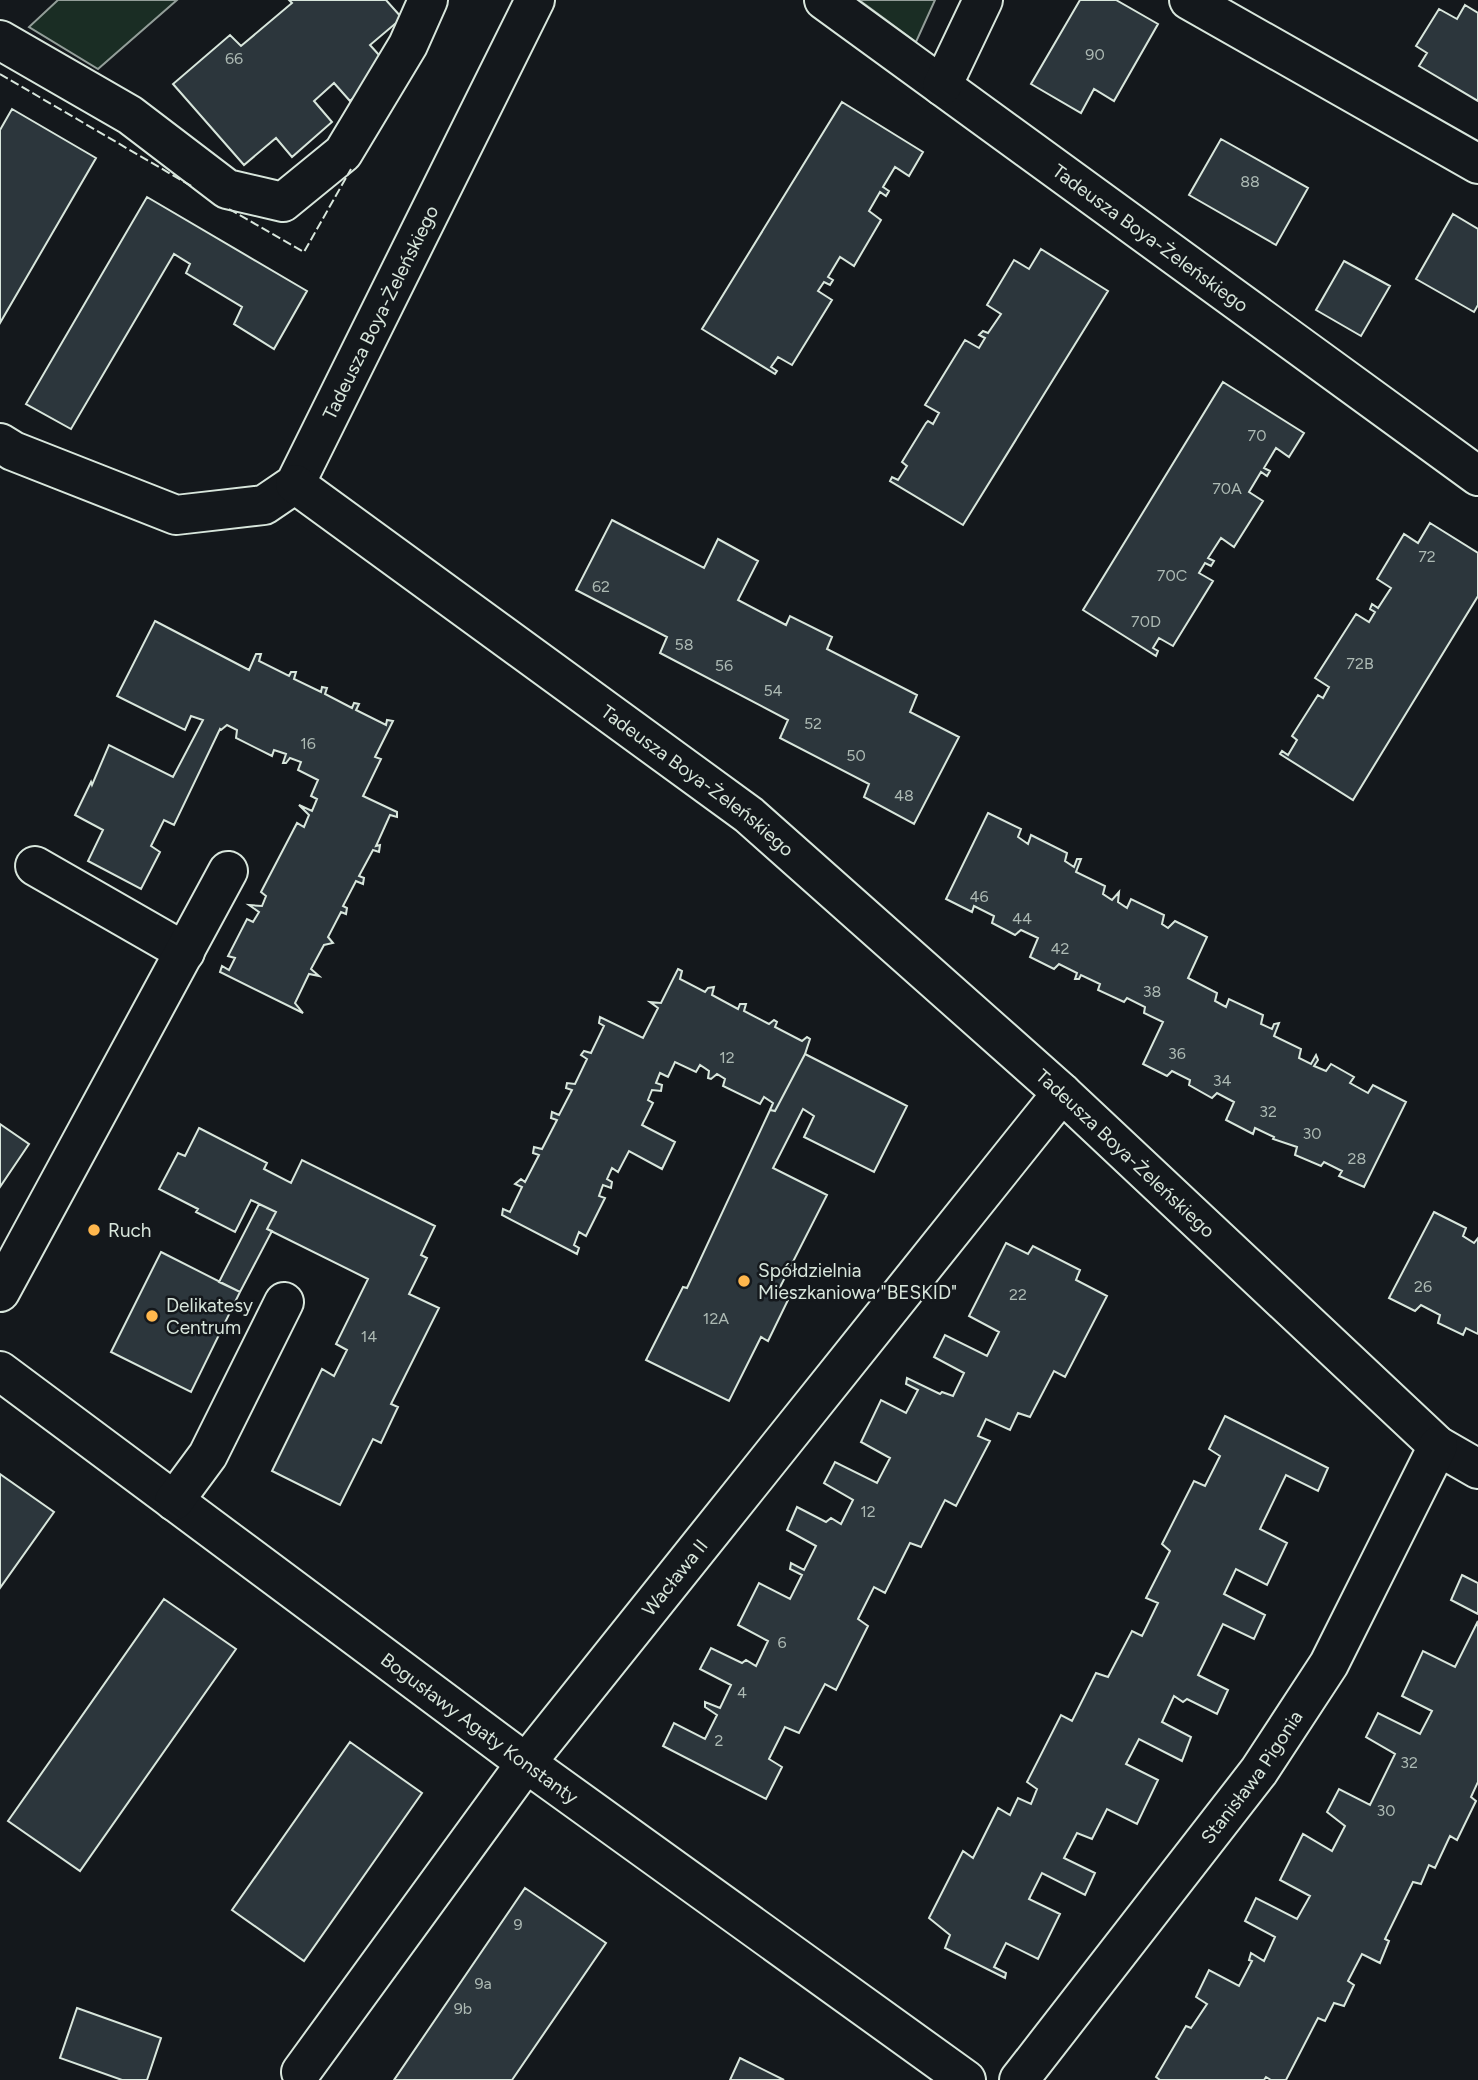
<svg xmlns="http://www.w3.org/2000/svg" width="1478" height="2080" font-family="Figtree,sans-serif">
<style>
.green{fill:#1a2d24;stroke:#939e99;stroke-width:2}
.building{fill:#2c363c;stroke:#d8e6dc;stroke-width:2}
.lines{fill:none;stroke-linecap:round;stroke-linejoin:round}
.minor-casing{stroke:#d8e6dc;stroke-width:42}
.minor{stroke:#14181c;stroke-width:38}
.fence{stroke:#d8e6dc;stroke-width:2;stroke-dasharray:9 3.5;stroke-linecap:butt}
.poi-dot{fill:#ffb74d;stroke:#14181c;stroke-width:2.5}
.labels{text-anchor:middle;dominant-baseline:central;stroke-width:5;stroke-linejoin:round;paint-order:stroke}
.number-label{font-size:16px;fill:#adbab4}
.street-label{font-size:19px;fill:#d8e6dc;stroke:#14181c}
.poi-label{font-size:19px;fill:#d8e6dc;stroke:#14181c;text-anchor:start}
</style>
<rect width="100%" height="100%" fill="#14181c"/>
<path class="green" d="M58 0H177L98 69 29 27Z
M859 0H935L916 42Z"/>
<path class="building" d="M289 0H386L402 18 370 45 389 66 350 101 334 83 314 101 332 122 292 157 276 138 244 165 173 84 230 35 241 46 292 3Z
M1080 0H1116L1158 24 1114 101 1094 89 1081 113 1031 84Z
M1465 5 1478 13V101L1419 66 1427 53 1416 46 1439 9 1457 19Z
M842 102 923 152 909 176 895 167 883 187 889 191 886 196 880 192 869 211 881 220 854 266 840 257 828 277 833 280 830 285 824 282 818 291 832 300 792 365 778 357 771 367 777 371 775 374 702 329Z
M12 109 96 158 0 323V130Z
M1221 139 1308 188 1276 245 1189 195Z
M147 197 307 291 274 349 234 324 242 307 186 273 190 264 174 254 71 429 26 404Z
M1453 214 1478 229V305L1474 312 1416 279Z
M1041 249 1108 291 963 525 890 481 892 477 898 480 907 466 902 462 926 423 928 421 933 424 939 413 925 405 965 340 979 348 985 338 979 335 983 331 988 333 1001 314 987 305 1014 260 1029 269Z
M1344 261 1390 286 1361 336 1316 310Z
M1223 382 1304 433 1289 457 1276 448 1264 468 1270 471 1267 476 1261 472 1249 492 1263 501 1234 547 1221 538 1208 558 1214 561 1211 566 1205 563 1199 573 1213 581 1173 646 1159 638 1153 648 1158 651 1156 656 1083 610Z
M612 520 704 568 718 539 758 561 738 600 786 625 790 616 832 637 827 649 917 695 910 712 959 737 914 824 864 797 869 784 780 738 788 720 660 653 667 637 576 590Z
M1430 523 1478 553V596L1353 800 1280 754 1282 751 1288 755 1297 740 1292 736 1318 695 1323 698 1329 687 1315 678 1356 614 1369 622 1375 612 1370 609 1372 604 1378 608 1391 588 1377 579 1404 534 1418 543Z
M155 621 249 670 256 654H261L259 661 289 676 291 672H296L294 679 321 692 322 687 327 688 325 694 352 708 354 703 359 704 356 710 386 725 387 720 393 721 375 757 381 759 363 796 397 812V817L390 815 376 846 380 845 379 852 373 850 359 876 364 878 363 884 356 881 343 906 347 908 346 914 341 912 328 937 333 943 324 945 311 969 319 976 309 974 295 1003 303 1013 220 972 222 966 229 970 235 958 228 956 247 919 253 922 259 912 249 905 262 906 266 896 261 892 297 823 304 827 309 815 299 805 312 811 317 799 311 796 318 780 298 770 301 762 290 758 286 763H283L286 754 274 750 272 756 236 738 237 730 227 725 221 730 220 729 174 825 164 820 151 846 160 852 141 889 88 861 103 830 75 815 91 782 92 785 109 745 173 777 203 720 191 716 185 730 117 696Z
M988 813 1021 829 1018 837 1028 844 1031 835 1067 853 1065 861 1074 867 1077 859H1081L1076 872 1105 886 1103 894 1112 900 1119 892 1118 902 1127 908 1131 899 1164 915 1162 924 1168 928 1175 921 1207 937 1188 978 1217 993 1215 1001 1226 1007 1229 999 1263 1015 1261 1024 1272 1029 1274 1024 1279 1023 1274 1036 1301 1049 1299 1058 1311 1064 1316 1055 1318 1060 1314 1066 1326 1071 1331 1064 1354 1077 1350 1083 1368 1093 1373 1085 1406 1102 1364 1187 1339 1176 1342 1171 1324 1162 1321 1166 1295 1155 1297 1147 1273 1139 1274 1137 1255 1128 1253 1134 1226 1120 1234 1102 1217 1093 1212 1098 1189 1085 1190 1080 1172 1071 1167 1076 1143 1064 1163 1022 1144 1013 1145 1007 1127 998 1124 1002 1098 990 1100 984 1081 975 1079 979H1075L1077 973 1059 964 1054 969 1030 957 1038 938 1021 930 1015 935 992 923 994 916 974 906 972 912 946 899Z
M678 969 682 971 680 979 705 992 708 988 714 987 712 995 738 1009 740 1004H746L744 1011 769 1024 774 1020 777 1022 775 1027 802 1041 807 1037 810 1039 805 1054 775 1111 770 1110 773 1103 764 1097 760 1104 723 1086 725 1079 717 1074 711 1079 708 1078 709 1071 700 1065 696 1072 675 1062 668 1077 660 1073 656 1083 662 1085 661 1091 652 1090 648 1100 653 1103 642 1125 675 1142 662 1169 629 1151 618 1172 612 1168 607 1179 612 1182 611 1188 603 1185 599 1196 605 1198 586 1236 579 1232 574 1245 579 1248 577 1254 502 1215 503 1209 510 1212 522 1187 515 1184 521 1179 525 1182 539 1155 533 1153 534 1147 542 1149 557 1120 551 1118 552 1112 559 1115 572 1090 566 1088 567 1083 575 1084 587 1059 581 1055 584 1051 591 1053 604 1026 599 1023 600 1017 643 1038 658 1008 650 1002 661 1003Z
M805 1054 907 1106 874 1172 804 1137 814 1116 803 1109 773 1168 827 1195 776 1295 788 1300 768 1341 761 1337 729 1401 646 1360 683 1287 687 1288 770 1110 775 1111Z
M0 1124 29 1144 0 1187Z
M199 1128 267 1163 264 1169 291 1183 302 1160 435 1226 421 1255 427 1258 409 1294 439 1308 391 1404 398 1407 381 1443 373 1439 340 1505 272 1471 322 1369 334 1376 347 1350 336 1344 368 1279 267 1229 276 1212 251 1200 235 1232 196 1212 198 1209 159 1189 178 1153 185 1156Z
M259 1204 276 1212 267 1229 272 1231 240 1292 219 1282Z
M1434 1212 1466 1228 1463 1236 1474 1243 1478 1238V1334L1466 1328 1463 1335 1438 1323 1440 1315 1421 1305 1415 1311 1389 1298Z
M1006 1243 1028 1254 1033 1246 1080 1270 1076 1280 1107 1296 1065 1377 1054 1371 1030 1417 1018 1413 1010 1430 986 1419 978 1436 990 1441 956 1506 945 1500 921 1547 910 1543 885 1593 874 1587 858 1619 868 1626 836 1690 825 1684 799 1733 785 1727 769 1759 782 1767 766 1799 663 1746 674 1723 705 1739 717 1715 705 1707V1702L720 1708 731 1685 700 1669 711 1648 742 1663 746 1660 756 1666 768 1641 738 1625 759 1583 790 1599 802 1575 790 1569 791 1563 804 1570 816 1546 787 1530 797 1507 826 1522 831 1518 841 1524 853 1500 824 1483 835 1462 877 1483 890 1458 861 1442 881 1400 906 1413 918 1390 906 1384 907 1378 940 1394 942 1392 953 1396 964 1373 934 1357 945 1335 987 1356 999 1332 969 1316Z
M161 1252 240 1292 191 1392 111 1352Z
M1225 1416 1328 1468 1318 1491 1286 1475 1260 1529 1287 1543 1267 1585 1236 1569 1224 1594 1265 1615 1254 1639 1223 1624 1198 1675 1228 1690 1217 1714 1187 1699 1183 1702 1174 1696 1162 1722 1191 1737 1182 1761 1139 1739 1126 1764 1158 1780 1137 1824 1107 1809 1092 1839 1077 1833 1064 1858 1095 1873 1085 1895 1042 1873 1029 1899 1060 1914 1038 1959 1006 1943 994 1967 1006 1973 1005 1978 945 1948 950 1935 929 1918 963 1851 973 1858 998 1808 1010 1815 1018 1798 1031 1804 1037 1789 1027 1782 1061 1715 1072 1721 1096 1673 1108 1677 1132 1631 1142 1636 1158 1603 1146 1598 1170 1551 1162 1544 1194 1481 1205 1486 1220 1456 1209 1449Z
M0 1474 54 1512 0 1588Z
M1462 1575 1478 1583V1614L1451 1600Z
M164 1599 236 1649 80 1871 8 1821Z
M1478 1621V1782L1471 1797 1476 1801 1457 1840 1450 1836 1435 1868 1429 1865 1421 1884 1413 1882 1385 1939 1389 1941 1380 1963 1362 1954 1348 1981 1354 1985 1344 2006 1334 2003 1325 2021 1318 2018 1286 2080H1271L1266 2077 1264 2080H1160L1156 2077 1186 2026 1191 2028 1207 2004 1196 1997 1209 1970 1239 1986 1252 1961 1249 1960 1251 1953 1264 1961 1275 1937 1245 1921 1256 1898 1297 1919 1310 1896 1280 1880 1303 1834 1332 1851 1345 1826 1327 1812 1339 1789 1370 1805 1395 1754 1366 1737 1378 1713 1420 1734 1432 1711 1402 1696 1423 1651 1455 1667Z
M350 1742 422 1793 304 1961 232 1910Z
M525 1888 606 1943 512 2080H394Z
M77 2008 161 2038 147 2080H122L60 2058Z
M740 2058 784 2080H730Z"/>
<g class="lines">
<g class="minor-casing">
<g id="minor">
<path id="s1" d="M824 0 1478 476"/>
<path d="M1189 0 1478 164"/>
<path d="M0 40 130 115 227 189 283 202 343 153 408 45 428 0"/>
<path d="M942 86 983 0"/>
<path id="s2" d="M0 443 13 451 176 515 264 505 295 484 535 0"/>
<path id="s3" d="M295 484 749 815 1062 1093 1438 1446 1478 1469"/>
<path d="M35 866 185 952"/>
<path d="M0 1292 228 871"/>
<path id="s4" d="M0 1371 526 1763 966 2080"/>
<path d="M174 1501 208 1455 284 1302"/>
<path id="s5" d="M301 2072 526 1763 1062 1093"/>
<path id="s6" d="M1019 2080 1259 1771 1329 1664 1438 1446"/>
</g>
</g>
<use href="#minor" class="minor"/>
<path class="fence" d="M0 74 193 187
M229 209 304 252 351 169"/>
</g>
<g class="poi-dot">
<circle cx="94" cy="1230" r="7"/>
<circle cx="744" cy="1281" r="7"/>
<circle cx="152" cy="1316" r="7"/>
</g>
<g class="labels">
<g class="number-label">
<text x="1095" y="54">90</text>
<text x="234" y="58">66</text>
<text x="1250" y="181">88</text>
<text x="1257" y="435">70</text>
<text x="1227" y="488">70A</text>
<text x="1427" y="556">72</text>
<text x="1172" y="575">70C</text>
<text x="601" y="586">62</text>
<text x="1146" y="621">70D</text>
<text x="684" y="644">58</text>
<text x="1360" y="663">72B</text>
<text x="724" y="665">56</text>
<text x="773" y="690">54</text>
<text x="813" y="723">52</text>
<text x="308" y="743">16</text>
<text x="856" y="755">50</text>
<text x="904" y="795">48</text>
<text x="979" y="896">46</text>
<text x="1022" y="918">44</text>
<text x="1060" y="948">42</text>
<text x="1152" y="991">38</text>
<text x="1177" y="1053">36</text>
<text x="727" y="1057">12</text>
<text x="1222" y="1080">34</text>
<text x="1268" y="1111">32</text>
<text x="1312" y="1133">30</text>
<text x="1357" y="1158">28</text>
<text x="1423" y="1286">26</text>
<text x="1018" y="1294">22</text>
<text x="716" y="1318">12A</text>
<text x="369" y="1336">14</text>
<text x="868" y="1511">12</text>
<text x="782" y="1642">6</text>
<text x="742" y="1692">4</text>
<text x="719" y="1740">2</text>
<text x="1409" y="1762">32</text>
<text x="1386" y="1810">30</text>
<text x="518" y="1924">9</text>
<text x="483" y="1983">9a</text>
<text x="463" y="2008">9b</text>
</g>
<g class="street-label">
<text stroke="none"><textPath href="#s1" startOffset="404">Tadeusza Boya-Żeleńskiego</textPath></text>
<text stroke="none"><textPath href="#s2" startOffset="508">Tadeusza Boya-Żeleńskiego</textPath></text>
<text stroke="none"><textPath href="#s3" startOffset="500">Tadeusza Boya-Żeleńskiego</textPath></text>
<text stroke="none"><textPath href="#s3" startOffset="1068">Tadeusza Boya-Żeleńskiego</textPath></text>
<text stroke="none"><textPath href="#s5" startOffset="620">Wacława II</textPath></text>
<text stroke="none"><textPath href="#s4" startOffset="598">Bogusławy Agaty Konstanty</textPath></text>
<text stroke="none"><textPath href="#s6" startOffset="382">Stanisława Pigonia</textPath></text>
</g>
<g class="poi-label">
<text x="108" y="1230">Ruch</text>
<text x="758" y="1270">Spółdzielnia<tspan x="758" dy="22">Mieszkaniowa "BESKID"</tspan></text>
<text x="166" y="1305">Delikatesy<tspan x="166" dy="22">Centrum</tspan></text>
</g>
</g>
</svg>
